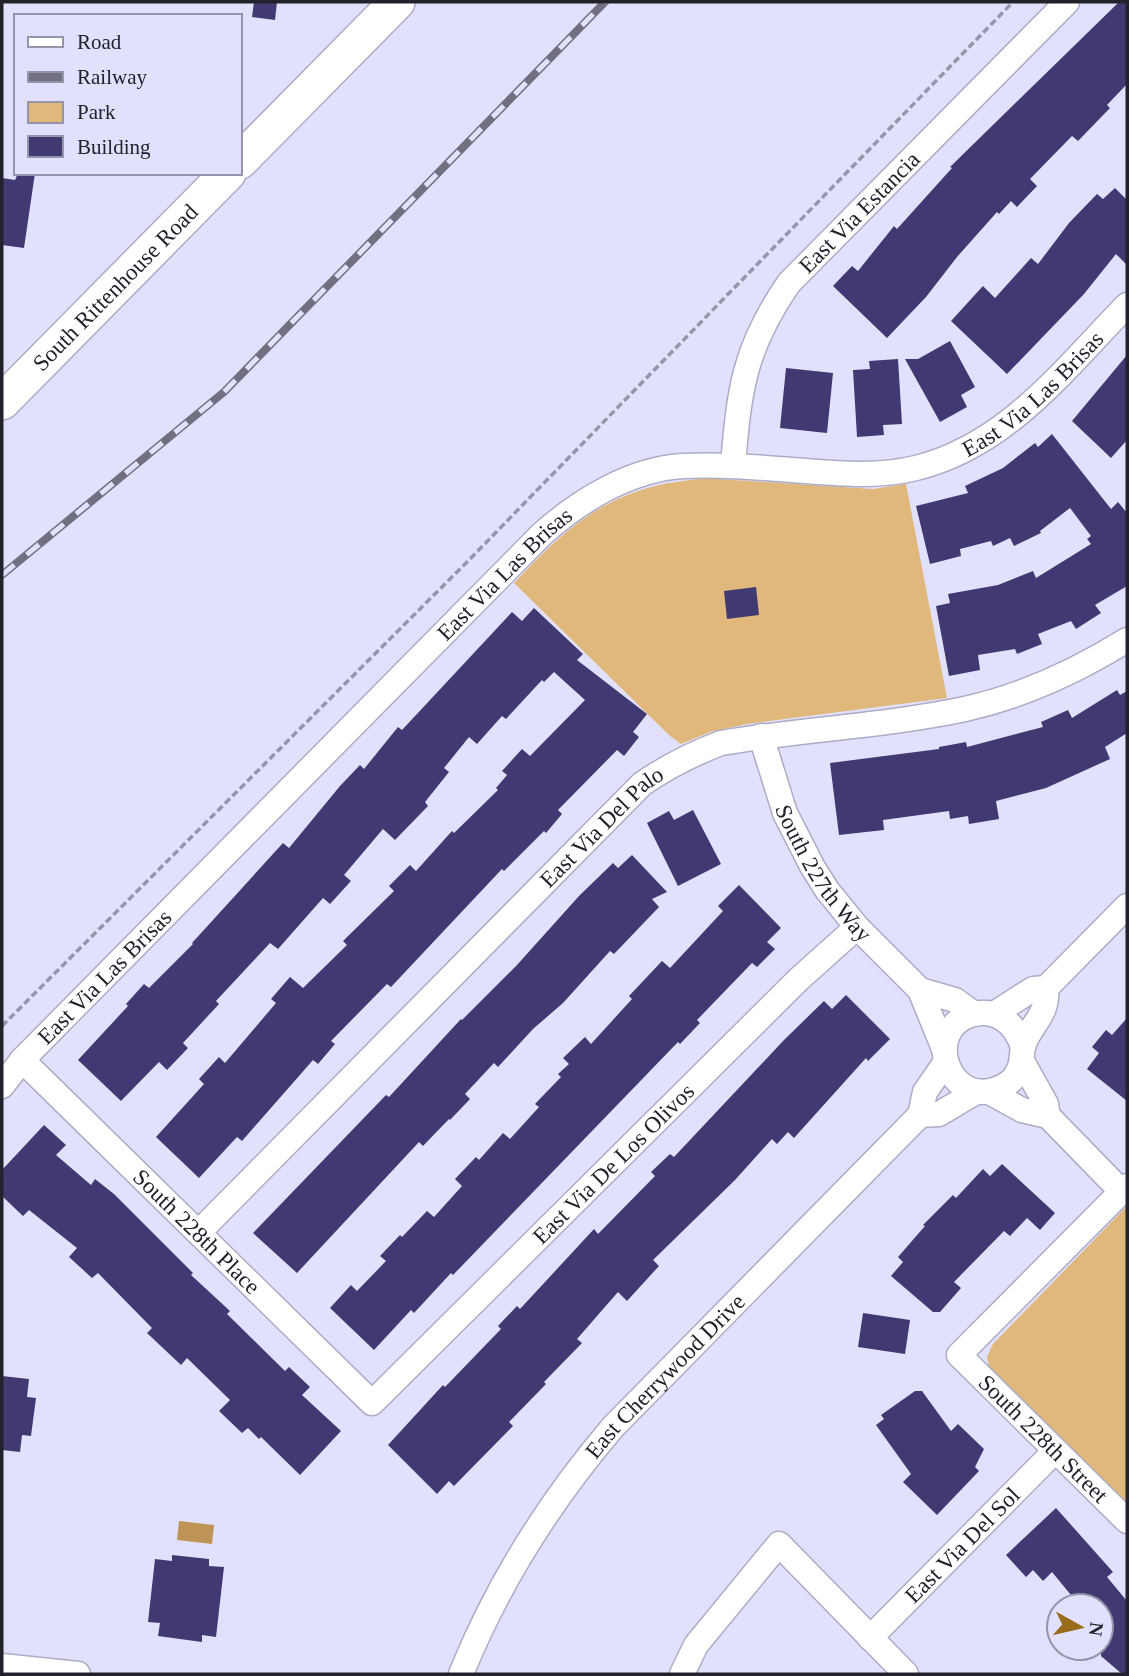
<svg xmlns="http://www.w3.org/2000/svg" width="1129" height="1676" font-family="'Times New Roman',serif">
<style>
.green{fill:#e1b87b}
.water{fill:#bd9455}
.building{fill:#413972}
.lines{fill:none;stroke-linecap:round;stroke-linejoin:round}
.minor-casing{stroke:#adacc6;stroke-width:27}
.secondary-casing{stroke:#adacc6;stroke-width:38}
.path{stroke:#9695aa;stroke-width:3.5;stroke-dasharray:7 3.5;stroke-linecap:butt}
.minor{stroke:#fff;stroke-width:24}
.secondary{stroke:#fff;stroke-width:35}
.rail-casing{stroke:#707081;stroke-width:8}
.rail{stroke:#e2e1fd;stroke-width:5;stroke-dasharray:16;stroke-linecap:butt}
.labels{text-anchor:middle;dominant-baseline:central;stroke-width:7;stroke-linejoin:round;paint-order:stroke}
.street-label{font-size:23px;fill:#22222c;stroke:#e2e1fd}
</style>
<rect width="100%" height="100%" fill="#e2e1fd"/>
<path class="green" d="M703 478 873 489 906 484 947 698 747 724 710 732 681 744 670 736 514 583C558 537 591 503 655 486 670 482 687 481 703 478Z
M1127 1206V1505L989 1367 987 1357 993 1344Z"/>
<path class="water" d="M179 1521 214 1525 212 1544 177 1540Z"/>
<path class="building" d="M254 2H277L275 20 252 17Z
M1119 2H1127V84L1107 105 1110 108 1078 141 1072 136 1030 179 1037 186 1017 207 1011 201 999 214 997 212 957 257 926 297 887 338 833 286 852 266 858 271 894 226 897 229 952 168 950 167Z
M18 173H35L24 248 2 245V178L15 180Z
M1115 188 1127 200V265L1116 254 1084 294 1007 374 951 321 983 286 995 298 1031 258 1038 264 1069 223 1097 194 1103 199Z
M950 341 975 387 961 395 967 407 940 422 905 359H918Z
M1127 355V440L1111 458 1072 421Z
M898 359 902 424 883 425 884 435 857 437 853 370 870 369 869 361Z
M786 368 833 373 827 433 780 428Z
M1052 434 1111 509 1118 502 1127 513V586L1095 605 1101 613 1076 629 1071 621 1038 634 1042 644 1017 654 1015 649 978 655 980 670 949 676 936 606 950 603 948 594 998 585 1033 571 1036 578 1091 544 1087 539 1091 536 1070 508 1040 531 1041 533 1014 546 1010 538 993 546 991 541 960 549 961 556 930 564 916 506 968 493 965 486 1003 468 1035 443 1038 447Z
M756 587 759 615 727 619 724 591Z
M534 608 583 654 577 660 647 714 633 732 639 737 624 756 617 750 558 810 562 814 546 833 544 831 504 871 502 869 391 987 387 984 331 1041 335 1044 318 1064 313 1060 242 1141 237 1137 199 1178 156 1137 204 1084 199 1079 219 1057 225 1063 276 1003 271 999 290 977 303 988 347 945 343 941 394 891 389 886 410 865 416 871 452 831 454 833 498 790 496 788 507 775 502 771 522 749 530 756 585 700 554 672 544 682 542 680 506 719 502 716 477 744 469 737 444 768 449 772 425 802 428 806 395 840 383 829 344 875 351 881 330 904 323 898 278 949 270 943 216 1001 219 1004 183 1043 188 1048 167 1070 159 1062 121 1101 78 1060 128 1006 126 1004 144 984 149 988 193 944 192 943 283 843 289 848 340 786 360 765 364 769 398 727 402 730 512 612 522 621Z
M1117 690 1120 695 1127 691V733L1105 747 1110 759 1046 788 996 801 999 819 969 824 968 816 950 819 949 811 883 820 884 830 839 835 830 763 939 749V747L966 742 967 747 1043 727 1041 722 1068 710 1072 718Z
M693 810 721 864 678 886 647 823 669 811 674 820Z
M632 855 667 892 652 899 659 907 614 954 610 951 563 1003 533 1029 498 1067 494 1063 465 1094 470 1099 450 1120 449 1119 423 1146 419 1142 297 1273 253 1233 386 1095 389 1097 461 1019 462 1020 517 965 579 896 613 863 618 868Z
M739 885 781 928 767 942 775 949 757 967 752 963 697 1020 700 1023 680 1044 678 1042 453 1275 451 1273 414 1313 411 1310 374 1350 330 1308 351 1285 357 1291 386 1261 380 1256 400 1235 402 1237 427 1211 434 1217 462 1186 455 1179 476 1157 479 1160 503 1133 510 1139 539 1107 535 1104 561 1077 558 1074 569 1064 563 1058 585 1037 591 1044 632 999 629 996 662 961 670 968 723 911 718 906Z
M846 995 890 1039 868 1061 866 1058 794 1138 788 1132 777 1144 772 1139 735 1180 653 1260 659 1266 627 1301 618 1292 577 1339 582 1343 544 1382 546 1384 509 1422 513 1426 454 1486 449 1481 437 1494 388 1445 443 1385 445 1387 501 1329 498 1326 517 1306 520 1309 594 1229 598 1234 655 1176 651 1172 670 1154 674 1157 784 1040 824 1001 832 1009Z
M1127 1018V1101L1087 1069 1099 1053 1092 1047 1106 1030 1112 1035Z
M44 1125 66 1145 56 1155 91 1185 95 1179 114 1194 193 1273 191 1275 230 1311 227 1314 285 1371 289 1367 310 1387 302 1395 341 1431 300 1475 261 1437 259 1439 248 1428 242 1433 219 1411 230 1400 187 1358 181 1365 147 1333 152 1328 98 1273 92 1278 69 1257 77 1248 29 1210 23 1216 2 1196V1170Z
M1002 1164 1055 1213 1040 1230 1027 1218 1010 1236 1004 1231 954 1282 961 1288 940 1312H933L891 1276 903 1262 898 1257 925 1226 923 1225 953 1195 956 1198 983 1169 990 1176Z
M863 1313 910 1320 905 1354 858 1347Z
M2 1376 29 1379 27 1397 36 1398 31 1436 22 1435 20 1452 2 1450Z
M915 1391H922L951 1431 958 1424 984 1449 975 1467 979 1471 937 1515 903 1482 911 1474 876 1425 884 1419 881 1415Z
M1056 1508 1113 1572 1107 1577 1127 1601V1674H1122L1101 1656V1606H1080L1052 1572 1043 1581 1033 1570 1026 1577 1006 1555Z
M172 1555 209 1559V1566L224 1567 216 1637 202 1635V1642L158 1636 160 1623 148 1622 155 1559 172 1561Z"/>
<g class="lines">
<g class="minor-casing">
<g id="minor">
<path id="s1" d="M733 466C739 390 744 348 789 283L1067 2"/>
<path id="s2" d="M761 736 785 813 812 866 827 890 857 927 920 990 944 1049"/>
<path d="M920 990 955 1000 974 1014"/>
<path d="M994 1014 1033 989 1046 988 1127 906"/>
<path d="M1023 1047C1015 1023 996 1007 970 1015 922 1032 949 1107 997 1089 1005 1086 1013 1081 1017 1073 1023 1064 1021 1056 1023 1047 1029 1025 1049 1016 1046 988"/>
<path id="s3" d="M22 1060 372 1403 799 979 857 927"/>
<path d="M1022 1061 1046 1104 1048 1116"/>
<path id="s4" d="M2 1086 22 1060 542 534C580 500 631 469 683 466 724 464 765 468 805 471 842 474 880 477 916 468 1007 446 1065 368 1127 305"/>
<path d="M989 1092 1022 1110 1048 1116 1122 1192"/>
<path d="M920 1115 939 1114 976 1092"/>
<path d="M920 1115 925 1092 945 1063"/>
<path id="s5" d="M1127 1186 959 1355 1127 1521"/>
<path id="s6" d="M200 1231 642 784C668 766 692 754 721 743 802 729 885 726 965 709 1024 696 1077 671 1127 640"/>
<path id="s7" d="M870 1638 1055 1451"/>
<path d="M2 1666 78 1674"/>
<path id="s8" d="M461 1674C498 1583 549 1502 613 1427L920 1115"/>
<path d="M682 1674 696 1645 779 1544 906 1674"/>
</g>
</g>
<g class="secondary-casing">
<g id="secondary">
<path d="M240 161 397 2"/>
<path id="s9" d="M2 402 228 173"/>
</g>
</g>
<path class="path" d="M2 1026 468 561 1013 2"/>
<use href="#minor" class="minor"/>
<use href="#secondary" class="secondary"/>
<g class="rail-casing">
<path id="rail" d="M2 575 224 392 605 2"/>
</g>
<use href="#rail" class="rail"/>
</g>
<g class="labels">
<g class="street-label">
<text stroke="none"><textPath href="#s1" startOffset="294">East Via Estancia</textPath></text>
<text stroke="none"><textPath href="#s9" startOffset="161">South Rittenhouse Road</textPath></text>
<text stroke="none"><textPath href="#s4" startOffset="1306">East Via Las Brisas</textPath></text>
<text stroke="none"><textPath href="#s4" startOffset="718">East Via Las Brisas</textPath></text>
<text stroke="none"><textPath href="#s6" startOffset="570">East Via Del Palo</textPath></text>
<text stroke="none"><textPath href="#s2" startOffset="152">South 227th Way</textPath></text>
<text stroke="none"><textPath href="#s4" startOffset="150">East Via Las Brisas</textPath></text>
<text stroke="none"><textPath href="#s3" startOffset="830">East Via De Los Olivos</textPath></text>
<text stroke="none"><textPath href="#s3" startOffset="245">South 228th Place</textPath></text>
<text stroke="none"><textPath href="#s8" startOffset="364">East Cherrywood Drive</textPath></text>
<text stroke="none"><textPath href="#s5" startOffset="357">South 228th Street</textPath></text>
<text stroke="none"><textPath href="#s7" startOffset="131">East Via Del Sol</textPath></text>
</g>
</g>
<rect width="1129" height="1676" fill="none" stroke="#22222c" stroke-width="7"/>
<rect x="14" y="14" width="228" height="161" fill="#e2e1fd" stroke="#9595a9" stroke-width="2"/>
<rect x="28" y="37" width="35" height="10" fill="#ffffff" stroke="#9595a9" stroke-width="2"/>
<text x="77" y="49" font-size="21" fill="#22222c">Road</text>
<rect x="28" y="72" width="35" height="10" fill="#707081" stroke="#9595a9" stroke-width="2"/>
<text x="77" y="84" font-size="21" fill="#22222c">Railway</text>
<rect x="28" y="102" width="35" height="21" fill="#e1b87b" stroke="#9595a9" stroke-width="2"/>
<text x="77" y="119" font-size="21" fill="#22222c">Park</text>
<rect x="28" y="136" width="35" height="21" fill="#413972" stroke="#9595a9" stroke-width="2"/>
<text x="77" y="154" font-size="21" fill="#22222c">Building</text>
<g transform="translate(1080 1627) rotate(98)"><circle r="33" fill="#e2e1fd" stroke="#9595a9" stroke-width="2"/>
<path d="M0-5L12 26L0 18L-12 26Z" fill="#986c1a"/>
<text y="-10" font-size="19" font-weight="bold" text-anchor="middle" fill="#22222c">N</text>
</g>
</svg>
